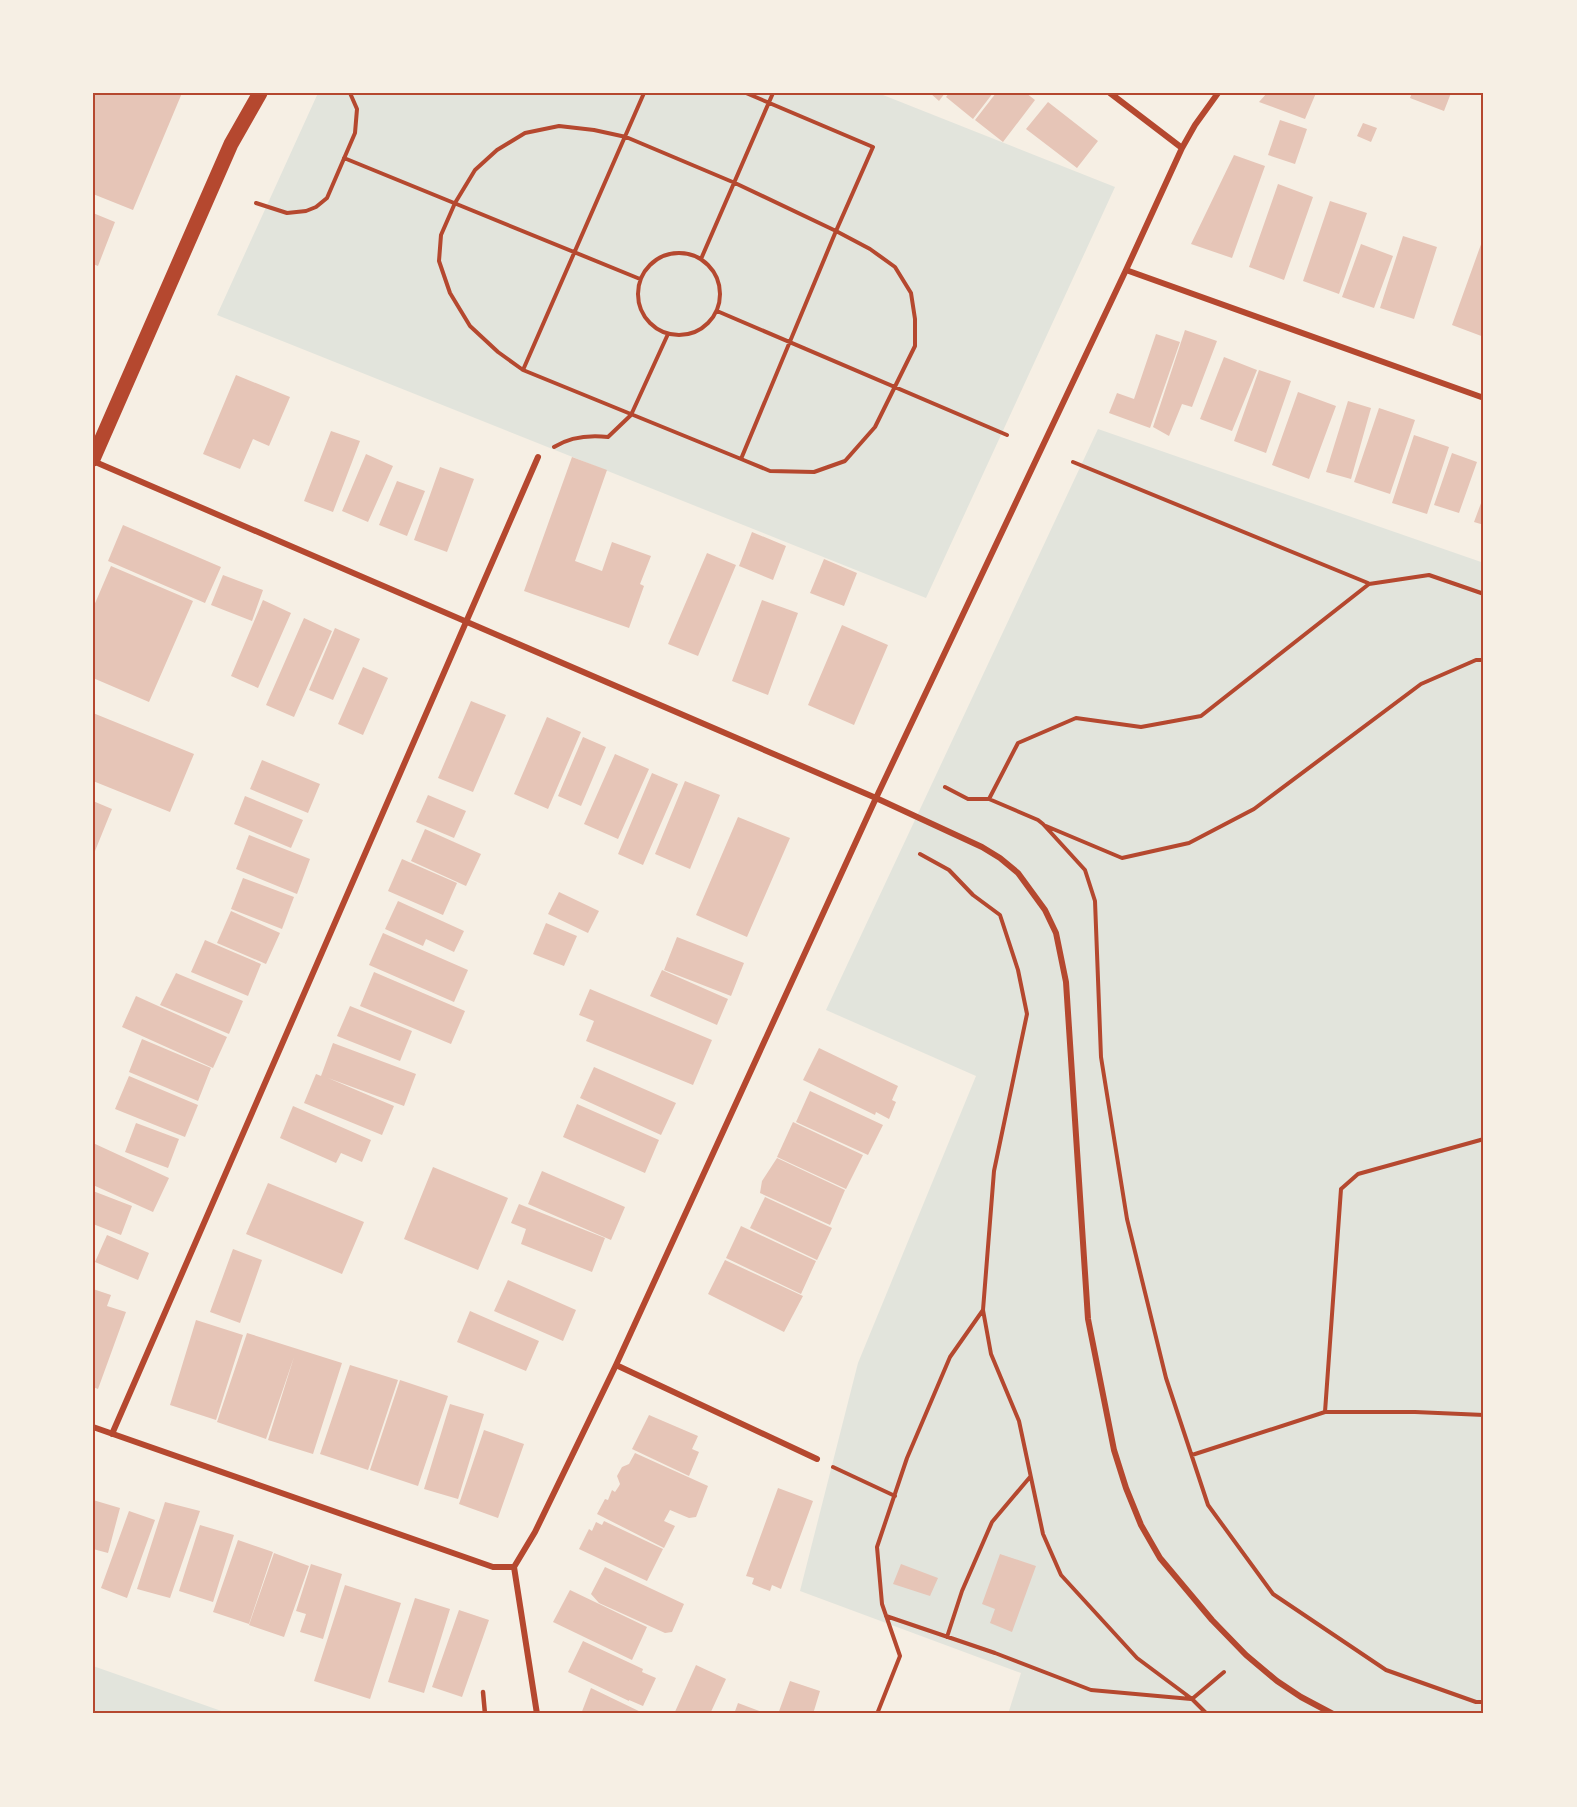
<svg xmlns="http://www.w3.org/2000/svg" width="1577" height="1807" font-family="'Titillium Web',sans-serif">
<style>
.green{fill:#e2e4dc}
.building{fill:#e6c5b7}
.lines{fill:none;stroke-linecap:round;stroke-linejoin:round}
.path{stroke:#b5482f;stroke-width:4}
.service{stroke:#b5482f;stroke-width:4.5}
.minor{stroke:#b5482f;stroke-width:6}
.primary{stroke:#b5482f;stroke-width:15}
.neatline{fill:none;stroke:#b5482f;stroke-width:2}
</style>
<rect width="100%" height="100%" fill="#f6efe4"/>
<path class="green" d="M318 93H878L1115 187 926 598 217 315Z
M1098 429 1484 563V1714H1008L1021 1673 800 1591 858 1363 976 1076 826 1010Z
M93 1666 230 1714H93Z"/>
<path class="building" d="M93 93H182L133 210 93 194Z
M930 93H945L939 101Z
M949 93H993L973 119 946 97Z
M996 93H1026L1035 100 1003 142 975 120Z
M1267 93H1316L1305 119 1259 102Z
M1412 93H1451L1444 111 1410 98Z
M1048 102 1098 141 1077 168 1026 129Z
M1280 120 1307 129 1295 164 1268 155Z
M1363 123 1377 128 1371 142 1357 136Z
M1234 155 1265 166 1232 258 1191 244Z
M1278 184 1313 197 1284 280 1249 267Z
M1330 201 1367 213 1339 294 1303 281Z
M93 213 115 222 98 266 93 264Z
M1403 236 1437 247 1414 319 1380 308Z
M1484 236V337L1452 325Z
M1361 244 1393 256 1374 308 1342 297Z
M1185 330 1217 341 1192 407 1182 404 1169 436 1153 427Z
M1156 334 1180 342 1150 428 1109 413 1117 393 1134 399Z
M1224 357 1257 370 1232 431 1200 419Z
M1259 370 1291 381 1266 453 1234 441Z
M236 375 290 397 269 446 253 439 240 469 203 454Z
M1298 392 1336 406 1309 479 1272 465Z
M1348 401 1371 408 1351 479 1326 472Z
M1379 408 1415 420 1390 494 1354 482Z
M331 431 360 441 333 512 304 501Z
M1414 435 1449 447 1427 514 1392 503Z
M1452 453 1477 462 1459 513 1434 505Z
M366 454 393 466 368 522 342 511Z
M572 457 607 470 575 561 602 571 612 542 651 556 640 584 644 586 629 628 524 591Z
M440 467 474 479 447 552 414 540Z
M397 481 425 491 407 536 379 525Z
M1484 495V525L1474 522Z
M123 525 221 567 205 603 108 561Z
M752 532 786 546 773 580 739 566Z
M707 553 736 565 698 656 668 644Z
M824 559 857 573 844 606 810 593Z
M111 566 193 601 149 702 93 678V608Z
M223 575 263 590 252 621 211 605Z
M263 600 291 613 258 688 231 676Z
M762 600 798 613 768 695 732 681Z
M304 618 332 631 294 717 266 705Z
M842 625 888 645 854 725 808 705Z
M335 628 360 639 333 700 309 690Z
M363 667 388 678 363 735 338 724Z
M471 701 506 715 473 792 438 778Z
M93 713 194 754 170 812 93 781Z
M547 717 581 732 548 809 514 794Z
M583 737 606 747 581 806 558 796Z
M615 754 649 769 618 839 584 824Z
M262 760 320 784 308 813 250 789Z
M652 773 678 784 643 865 618 854Z
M685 781 720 795 690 869 655 854Z
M428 795 466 811 454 838 416 822Z
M245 796 303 820 291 848 234 824Z
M93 801 112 809 93 856Z
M738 817 790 838 747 937 696 915Z
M425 829 481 854 466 886 411 861Z
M249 835 310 859 297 894 236 869Z
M402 859 457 883 443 915 388 891Z
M243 878 294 897 282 929 231 909Z
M559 892 599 911 588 933 548 914Z
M398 901 464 931 454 952 426 939 423 946 385 929Z
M231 911 280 933 266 964 217 943Z
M546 923 577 936 564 966 533 954Z
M383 933 468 970 454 1002 369 965Z
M677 937 744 963 731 996 664 970Z
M205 940 261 964 248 996 191 972Z
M662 970 728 999 717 1025 650 996Z
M374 972 465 1011 451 1044 360 1006Z
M176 973 243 1001 229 1034 160 1005Z
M590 989 712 1040 693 1085 586 1041 594 1021 579 1015Z
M136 996 227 1037 213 1068 122 1027Z
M350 1006 412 1031 400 1061 337 1036Z
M142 1039 211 1068 198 1101 129 1072Z
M333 1043 416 1074 404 1106 328 1078 394 1106 382 1135 304 1103 316 1074 321 1076Z
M819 1048 898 1086 892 1100 896 1102 889 1119 876 1112 875 1115 803 1080Z
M594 1067 676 1103 661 1135 580 1098Z
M129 1076 198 1105 185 1137 115 1109Z
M810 1091 883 1125 868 1155 796 1122Z
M577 1104 659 1140 645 1173 563 1137Z
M293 1106 371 1140 362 1162 341 1153 336 1163 280 1138Z
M793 1122 863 1155 846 1189 777 1157Z
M136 1123 179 1139 168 1168 125 1152Z
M93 1143 169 1178 153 1212 93 1185Z
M777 1158 845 1190 830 1225 760 1193 762 1181Z
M433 1167 508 1198 478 1270 404 1239Z
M542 1171 625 1207 611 1240 528 1204Z
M268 1183 364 1222 342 1274 246 1234Z
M93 1191 132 1206 121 1235 93 1224Z
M765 1197 832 1228 817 1260 750 1228Z
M519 1204 605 1238 592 1272 521 1244 526 1229 511 1223Z
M741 1226 816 1261 801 1294 726 1258Z
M107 1235 149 1253 138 1280 95 1262Z
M233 1249 262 1260 240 1323 210 1312Z
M725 1260 803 1296 784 1332 708 1294Z
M508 1280 576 1310 563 1341 494 1311Z
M93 1289 111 1295 107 1306 126 1312 98 1389 93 1387Z
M470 1311 539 1341 526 1371 457 1342Z
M196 1320 243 1335 216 1420 170 1405Z
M247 1333 342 1363 313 1454 268 1440 294 1357 266 1439 217 1422Z
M350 1365 398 1380 368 1470 320 1454Z
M400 1380 448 1396 418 1486 370 1470Z
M450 1404 484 1414 458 1499 424 1489Z
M649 1415 698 1436 692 1449 699 1452 689 1476 632 1449Z
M484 1430 524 1444 498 1518 459 1504Z
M635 1453 708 1486 696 1517 689 1518 670 1510 664 1521 675 1526 664 1548 597 1514 605 1499 608 1500 612 1490 615 1492 619 1486 620 1484 617 1476 622 1467 629 1464Z
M778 1488 813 1501 781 1589 772 1585 770 1591 752 1584 754 1578 746 1576Z
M93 1500 120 1508 108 1553 93 1549Z
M165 1502 200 1511 170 1598 137 1589Z
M129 1511 155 1520 127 1598 101 1588Z
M604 1521 663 1549 647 1581 579 1549 589 1529 592 1531 596 1522 602 1525Z
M200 1525 234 1535 213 1602 179 1591Z
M238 1540 273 1552 249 1624 213 1612Z
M274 1553 309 1566 284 1637 249 1625Z
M1000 1554 1036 1566 1012 1632 990 1623 995 1609 982 1604Z
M311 1564 342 1574 323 1639 300 1632 306 1614 296 1611Z
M901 1564 938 1578 930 1596 893 1584Z
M605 1567 684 1604 672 1632 665 1633 599 1603 591 1594Z
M345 1585 401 1603 370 1699 314 1681Z
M570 1590 647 1627 632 1660 553 1622Z
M415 1598 450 1609 424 1693 388 1682Z
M459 1610 489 1620 462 1697 432 1687Z
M583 1641 643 1669 642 1672 656 1678 643 1706 629 1700V1701L568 1672Z
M696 1665 726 1679 710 1714H674Z
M790 1681 820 1691 813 1714H778Z
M591 1688 645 1714H581Z
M738 1703 767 1714H734Z"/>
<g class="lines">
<path class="path" d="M644 93 523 370 741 459 836 231 873 147 746 93
M344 158 640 279
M256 203 287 213 306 211 316 207 327 198 355 133 357 109 350 93
M638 294a41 41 0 1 1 82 0a41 41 0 1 1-82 0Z
M701 259 773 93
M717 311 1007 435
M523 370 498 352 470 326 450 293 439 261 441 235 455 203 475 170 497 150 525 133 559 126 594 130 626 137 735 183 836 231 870 249 895 267 911 293 915 319V346L875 427 845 461 814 472 770 471 741 459
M554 447C570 437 590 435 608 437L631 415 668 334
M1073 462 1368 583
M1484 594 1429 575 1369 584 1201 716 1141 727 1076 718 1018 743 989 799 1038 820 1043 824 1085 870 1095 901 1101 1057 1127 1219 1166 1378 1208 1505 1273 1594 1386 1670 1476 1702H1484
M945 787 968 799H989
M1046 826 1122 858 1189 843 1254 809 1421 684 1476 660H1484
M920 854 949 870 973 895 1000 915 1018 970 1027 1014 994 1171 983 1310 991 1354 1019 1421 1043 1534 1061 1575 1137 1658 1192 1699
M1325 1412 1341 1189 1358 1174 1484 1139
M1192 1455 1325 1412H1415L1484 1415
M833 1467 895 1496
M886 1616 995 1653 1091 1690 1191 1699
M947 1637 962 1591 992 1522 1030 1477
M877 1714 900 1656 882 1604 877 1547 907 1458 950 1357 983 1310
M1207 1714 1192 1699 1224 1672"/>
<path class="service" d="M483 1692 485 1714"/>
<path class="minor" d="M1110 93 1182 148
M1126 270 1484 398
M93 461 876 798 982 847 1000 858 1018 873 1045 910 1056 933 1066 982 1088 1319 1114 1450 1126 1488 1141 1525 1160 1558 1212 1620 1246 1655 1277 1681 1301 1697 1333 1714
M616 1365 817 1459
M93 1427 493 1567H514
M112 1434 538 457
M514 1567 535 1532 616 1365 876 798 1126 270 1182 148 1195 125 1218 93
M514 1567 537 1714"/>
<path class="primary" d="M93 459 231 144 260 93"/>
</g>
<rect width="1577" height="1807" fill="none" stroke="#f6efe4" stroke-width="189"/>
<rect x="94" y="94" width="1388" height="1618" class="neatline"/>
</svg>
